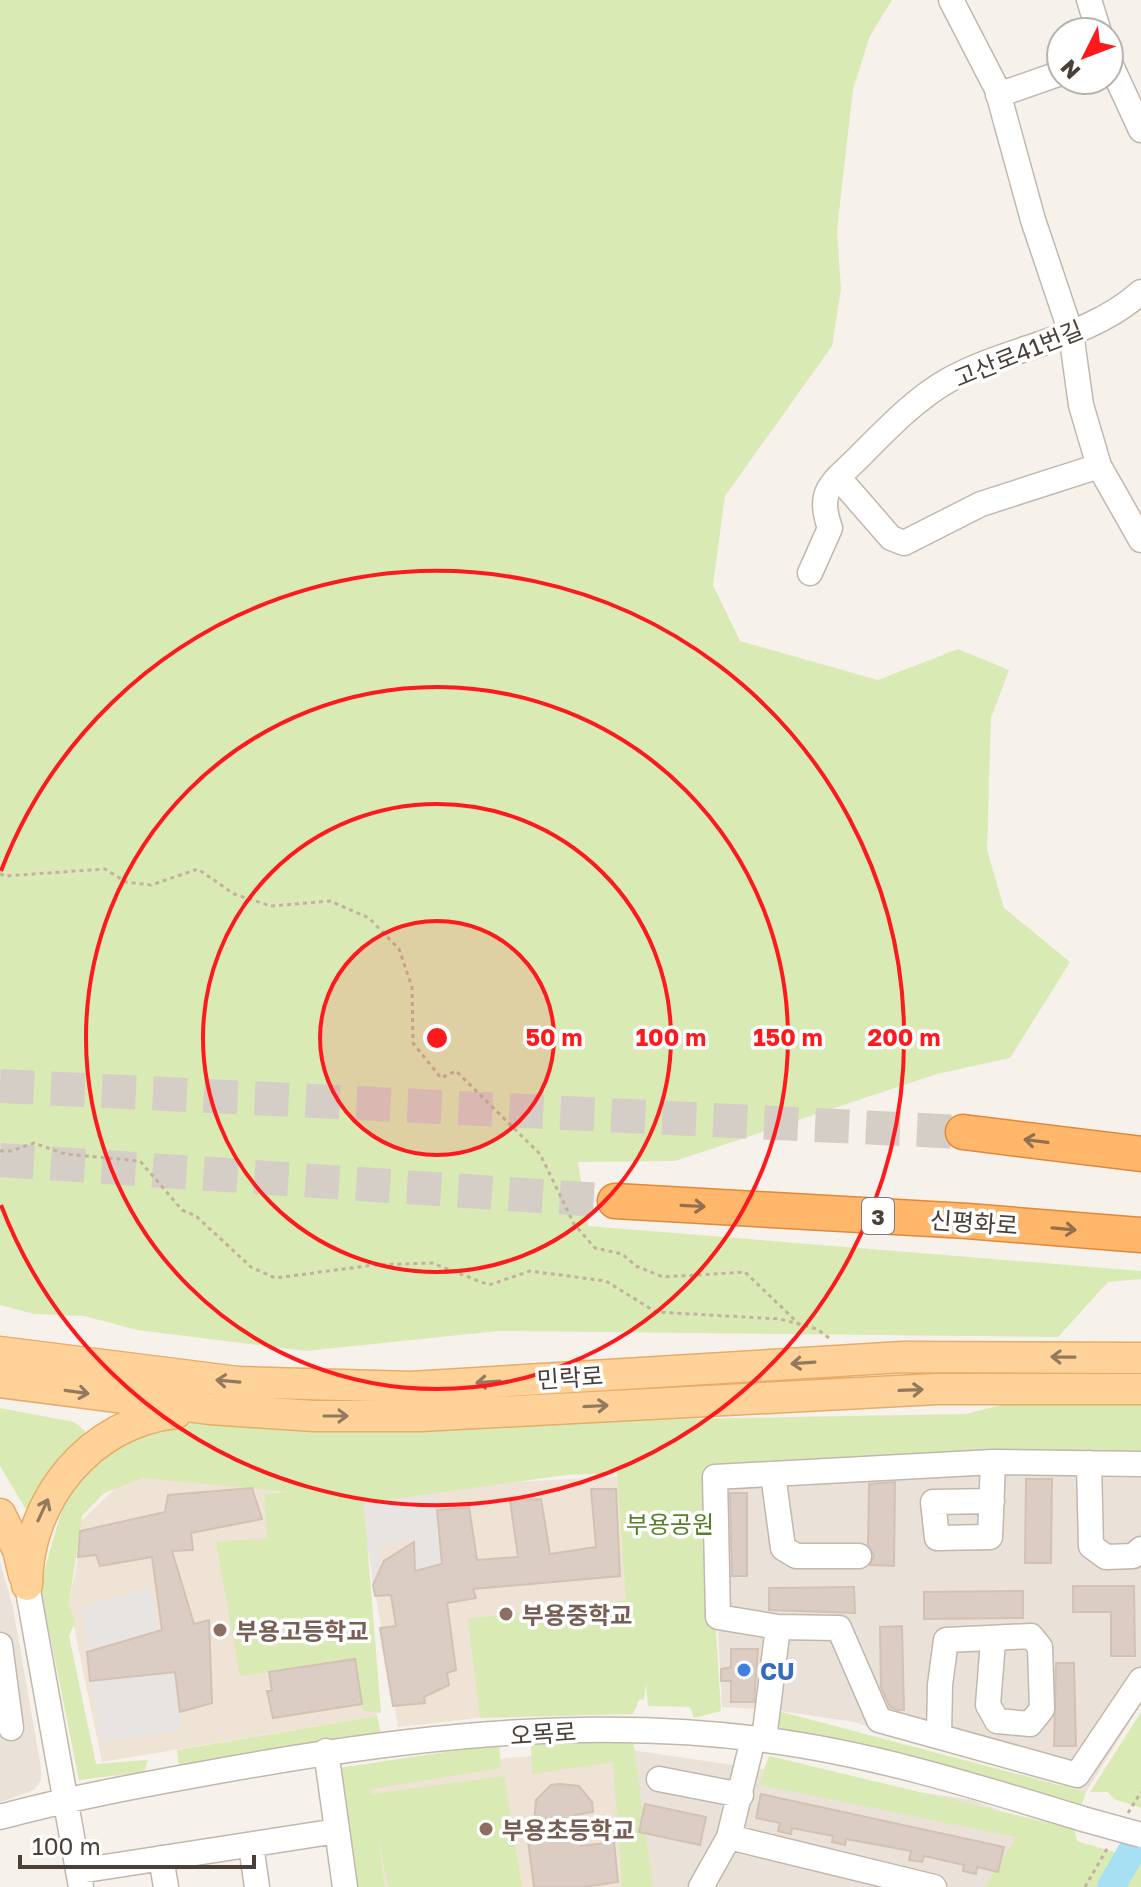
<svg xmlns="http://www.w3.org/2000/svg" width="1141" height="1887" font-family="'Golos Text','Noto Sans KR',sans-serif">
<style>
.residential{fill:#eae2d9}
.education{fill:#efe3d5}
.green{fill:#daeab4}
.parking{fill:#e7e4e2}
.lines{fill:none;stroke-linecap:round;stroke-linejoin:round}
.river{stroke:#a7e0f2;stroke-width:28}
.building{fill:#dbcdc3;stroke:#d3c1b3;stroke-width:2}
.highway-tunnel{stroke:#d4cec7;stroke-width:34;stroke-dasharray:34 17;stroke-linecap:butt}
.minor-casing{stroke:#c2b7ad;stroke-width:27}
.major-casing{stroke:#e6ac68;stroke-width:33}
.highway-casing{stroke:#e1883a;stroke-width:37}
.path{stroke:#c4b09e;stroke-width:3;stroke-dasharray:4 4;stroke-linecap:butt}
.minor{stroke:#fff;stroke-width:24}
.major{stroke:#ffd29a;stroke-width:30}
.highway{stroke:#ffb76c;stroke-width:34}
.minor-bridge-casing{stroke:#c2b7ad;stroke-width:27;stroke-linecap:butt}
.minor-bridge{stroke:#fff;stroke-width:24}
.oneway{stroke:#92704d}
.oneway2{stroke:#927a5f}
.ring{fill:none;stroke:#fd1a1d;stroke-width:4}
.education-dot{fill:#8d6e63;stroke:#fff;stroke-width:3}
.shop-dot{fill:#3f7fe0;stroke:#fff;stroke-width:3}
.labels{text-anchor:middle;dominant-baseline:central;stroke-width:7;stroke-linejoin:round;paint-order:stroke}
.shield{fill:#fff;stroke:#807974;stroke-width:2}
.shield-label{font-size:22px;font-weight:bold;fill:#4a4038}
.street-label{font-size:24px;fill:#4a4038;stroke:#fff}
.park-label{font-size:24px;fill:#577e29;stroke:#fff}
.education-label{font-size:24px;font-weight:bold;fill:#785e54;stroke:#fff;text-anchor:start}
.shop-label{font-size:24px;font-weight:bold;fill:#366cbe;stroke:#fff;text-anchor:start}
.centre{fill:#fd1a1d;stroke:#fff;stroke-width:4}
.ring-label{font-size:24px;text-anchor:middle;font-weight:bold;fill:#fd1a1d;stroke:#fff;stroke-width:7;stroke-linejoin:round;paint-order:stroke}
</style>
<rect width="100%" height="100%" fill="#f6f1eb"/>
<path class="residential" d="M1141 1460V1704L1086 1792 854 1722 774 1710 722 1707 710 1470Z
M0 1562 13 1608 41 1768V1780L34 1790 0 1802Z
M624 1749 973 1800 1058 1833 1026 1887H636Z"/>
<path class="education" d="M140 1472 350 1491 377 1716 102 1762 69 1603 78 1557 76 1526 122 1482Z
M626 1476 632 1599 644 1699 398 1727 358 1491Z
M612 1750 627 1887H360L342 1771Z"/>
<path class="green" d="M0 0H892L870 36 853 89 837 230 841 289 832 346 725 496 713 585 740 641 878 680 958 649 1009 670 991 718 987 850 1004 908 1070 962 1010 1058 937 1074 675 1161 578 1162 588 1226 1141 1271V1279L1108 1282 1058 1337 498 1331 306 1351 137 1330 84 1316 34 1314 0 1305Z
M1141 1397V1456L706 1468 721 1711 694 1718 690 1707 648 1706 646 1684 644 1699 639 1700 633 1714 480 1718 468 1619 626 1600 617 1473 566 1475 364 1503 381 1713 363 1711 355 1660 240 1676 216 1542 267 1538 264 1494 291 1492 143 1478 104 1493 82 1516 69 1604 75 1622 69 1636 96 1764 148 1760 144 1772 79 1780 40 1585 68 1489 108 1448 153 1424 194 1421 396 1432 562 1421 966 1414 1029 1398Z
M0 1408 74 1422 85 1431 86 1439 33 1516 27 1511 0 1466Z
M774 1710 1086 1792 1081 1806 779 1729Z
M1141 1712V1808L1114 1799 1108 1792H1090Z
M377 1716 381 1733 179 1767 177 1750Z
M633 1741 653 1887H622L613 1762 532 1774 531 1745Z
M499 1744 501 1768 371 1789V1794L504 1776 522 1887H388L377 1831 385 1887H356L339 1768Z
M769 1756 1074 1829 1077 1841 1141 1860V1887H985L1016 1837 759 1785Z"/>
<path class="parking" d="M436 1495 442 1564 415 1571 414 1538 380 1546 381 1565 373 1585 363 1503Z
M151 1587 159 1631 87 1652 82 1607Z
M175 1672 182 1730 102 1743 90 1681Z"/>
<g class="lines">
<path class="river" d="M1111 1887 1141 1835"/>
</g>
<path class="building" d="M1026 1479H1052L1051 1563H1025Z
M895 1482 894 1566 870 1565 874 1555 868 1545 869 1484Z
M252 1488 262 1519 191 1533 193 1550 172 1551 194 1624 209 1620 212 1703 180 1712 175 1672 90 1681 87 1652 162 1630 152 1557 100 1566 96 1555 78 1557 80 1531 165 1512 168 1495Z
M591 1489H616L620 1576 473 1589 476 1598 447 1603 456 1670 447 1673 449 1685 424 1697 425 1703 393 1706 380 1628 396 1626 391 1595 375 1596 373 1585 384 1561 414 1542 415 1571 442 1564 437 1510 469 1507 477 1560 518 1557 510 1500 541 1499 550 1554 596 1547Z
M730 1493H747V1576H732Z
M1073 1586H1134L1135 1656H1111V1612H1073Z
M854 1587 855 1613 769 1610V1588Z
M1023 1591V1618L924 1619V1592Z
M902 1626 904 1710H898L890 1707 881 1687 880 1627Z
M731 1649H758L754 1702H731V1681H721V1669L731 1667Z
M355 1659 362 1704 273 1718 267 1691H272L269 1672Z
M1056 1663H1074L1076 1746H1054Z
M560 1784 579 1786 592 1802 593 1812 575 1815 581 1846 614 1842 618 1882 584 1887H534L526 1825 534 1823 536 1800 551 1785Z
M761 1794 1004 1847 998 1872 977 1867 976 1874 963 1871 964 1865 924 1856 922 1862 909 1860 911 1851 846 1839 845 1845 832 1842 833 1836 792 1828 791 1834 778 1831 780 1823 756 1818Z
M645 1804 706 1817 700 1845 639 1832Z"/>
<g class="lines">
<path class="highway-tunnel" d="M0 1086 963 1132
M0 1160 615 1201"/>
<g class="minor-casing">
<path id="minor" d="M1089 0 1099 32
M1109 61 1141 130
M998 95 1061 73
M1099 466 1141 540
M838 477 891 538 904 543 981 504 1099 466 1081 405 1071 333 1033 220 997 89 951 0
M810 573 830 528C816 490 833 483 859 457 885 431 914 400 947 381 1008 346 1087 341 1141 292
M993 1462 1141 1464
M1089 1463 1091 1546 1106 1557 1133 1556 1141 1549
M773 1474 783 1548 796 1556H859
M27 1585 81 1887
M778 1627 839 1628 879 1720 1077 1775 1141 1680
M0 1645 11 1728
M939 1736 940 1685 946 1640 1031 1636 1040 1647 1042 1709 1030 1724 997 1721 988 1705 993 1641
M764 1739 778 1627 718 1617 715 1477 993 1462 990 1537 937 1538 933 1502 992 1501
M326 1751 345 1887
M659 1779 741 1795
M0 1817C70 1798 141 1785 213 1772 393 1739 583 1715 766 1740 875 1754 978 1787 1083 1819
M729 1837 934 1887
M251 1845 257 1887
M161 1858 166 1887
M79 1871 337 1831
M701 1887 729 1837 753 1739"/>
</g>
<g class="major-casing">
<path id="major" d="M0 1352 238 1382 411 1387 903 1357 1141 1358
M0 1382 210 1409 314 1416H420L937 1389H1141
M0 1514 18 1550 24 1575
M27 1585C27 1500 90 1422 176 1413"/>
</g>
<g class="highway-casing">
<path id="highway" d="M963 1132 1141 1154
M615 1201 967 1221 1141 1235"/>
</g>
<path class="path" d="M0 874 5 876 105 869 126 882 151 885 198 869 234 894 271 906 330 901 369 918 399 949 412 987 413 1043 441 1078 456 1071 540 1154 574 1224 595 1248 622 1254 636 1266 663 1277 745 1272 799 1324
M0 1151H11L34 1143 65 1154 140 1161 182 1210 196 1216 251 1267 275 1278 374 1265 432 1263 489 1285 530 1271 606 1281 656 1312 780 1319 817 1329 829 1338
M1128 1813 1141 1792
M1085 1887 1108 1847"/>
<use href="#minor" class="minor"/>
<use href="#major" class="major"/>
<use href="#highway" class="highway"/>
<g class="minor-bridge-casing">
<path id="minor-bridge" d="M1083 1819 1141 1835"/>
</g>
<use href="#minor-bridge" class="minor-bridge"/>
</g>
<defs><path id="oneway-shaft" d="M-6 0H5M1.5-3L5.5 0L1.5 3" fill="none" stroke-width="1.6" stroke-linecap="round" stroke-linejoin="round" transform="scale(2)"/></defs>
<g class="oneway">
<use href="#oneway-shaft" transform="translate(1036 1141) rotate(-173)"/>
<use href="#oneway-shaft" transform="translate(693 1206) rotate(3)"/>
<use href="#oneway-shaft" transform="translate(1064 1229) rotate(5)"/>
</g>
<g class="oneway2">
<use href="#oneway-shaft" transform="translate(1063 1357) rotate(-179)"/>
<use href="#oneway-shaft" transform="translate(803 1363) rotate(176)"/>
<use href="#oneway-shaft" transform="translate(228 1381) rotate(-175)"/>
<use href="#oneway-shaft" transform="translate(488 1382) rotate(176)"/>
<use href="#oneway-shaft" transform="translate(911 1390) rotate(-2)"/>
<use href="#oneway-shaft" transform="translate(77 1392) rotate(8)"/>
<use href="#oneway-shaft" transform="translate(596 1406) rotate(-3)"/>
<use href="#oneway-shaft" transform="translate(336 1416)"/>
<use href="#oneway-shaft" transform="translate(43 1510) rotate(-65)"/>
</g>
<circle cx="437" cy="1038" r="117" fill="#fd1a1d" fill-opacity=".12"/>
<g class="ring">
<circle cx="437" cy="1038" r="117"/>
<circle cx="437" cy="1038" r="234"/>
<circle cx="437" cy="1038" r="351"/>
<path d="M1 871A467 467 0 1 1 1 1205"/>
</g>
<g class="education-dot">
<circle cx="506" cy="1614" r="8"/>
<circle cx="220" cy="1630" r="8"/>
<circle cx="486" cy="1829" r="8"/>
</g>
<circle class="shop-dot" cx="744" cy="1670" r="8"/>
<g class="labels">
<rect class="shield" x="862" y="1198" width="32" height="36" rx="6"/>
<g class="shield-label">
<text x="878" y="1216">3</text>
</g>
<g class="street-label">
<text transform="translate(1018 353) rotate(-22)">고산로41번길</text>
<text transform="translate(974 1222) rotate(4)">신평화로</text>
<text transform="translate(570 1377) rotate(-4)">민락로</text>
<text transform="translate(543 1733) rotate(-4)">오목로</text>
</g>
<g class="park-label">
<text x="670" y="1523">부용공원</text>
</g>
<g class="education-label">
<text x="522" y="1614">부용중학교</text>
<text x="236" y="1630">부용고등학교</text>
<text x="502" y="1829">부용초등학교</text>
</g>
<g class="shop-label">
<text x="760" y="1670">CU</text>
</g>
</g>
<circle cx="437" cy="1038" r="12" class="centre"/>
<g class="ring-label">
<text x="554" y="1046">50 m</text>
<text x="671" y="1046">100 m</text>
<text x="788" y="1046">150 m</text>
<text x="904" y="1046">200 m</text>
</g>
<g transform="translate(1085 56) rotate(228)"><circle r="38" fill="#ffffff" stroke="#b7b3af" stroke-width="2"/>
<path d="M0-6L14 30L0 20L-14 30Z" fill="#fd1a1d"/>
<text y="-12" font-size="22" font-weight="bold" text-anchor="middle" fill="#4a4038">N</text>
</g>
<path d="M20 1855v12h234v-12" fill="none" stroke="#4a4038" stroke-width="4"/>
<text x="32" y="1855" font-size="24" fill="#4a4038" stroke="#ffffff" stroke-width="6" paint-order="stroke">100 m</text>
</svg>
